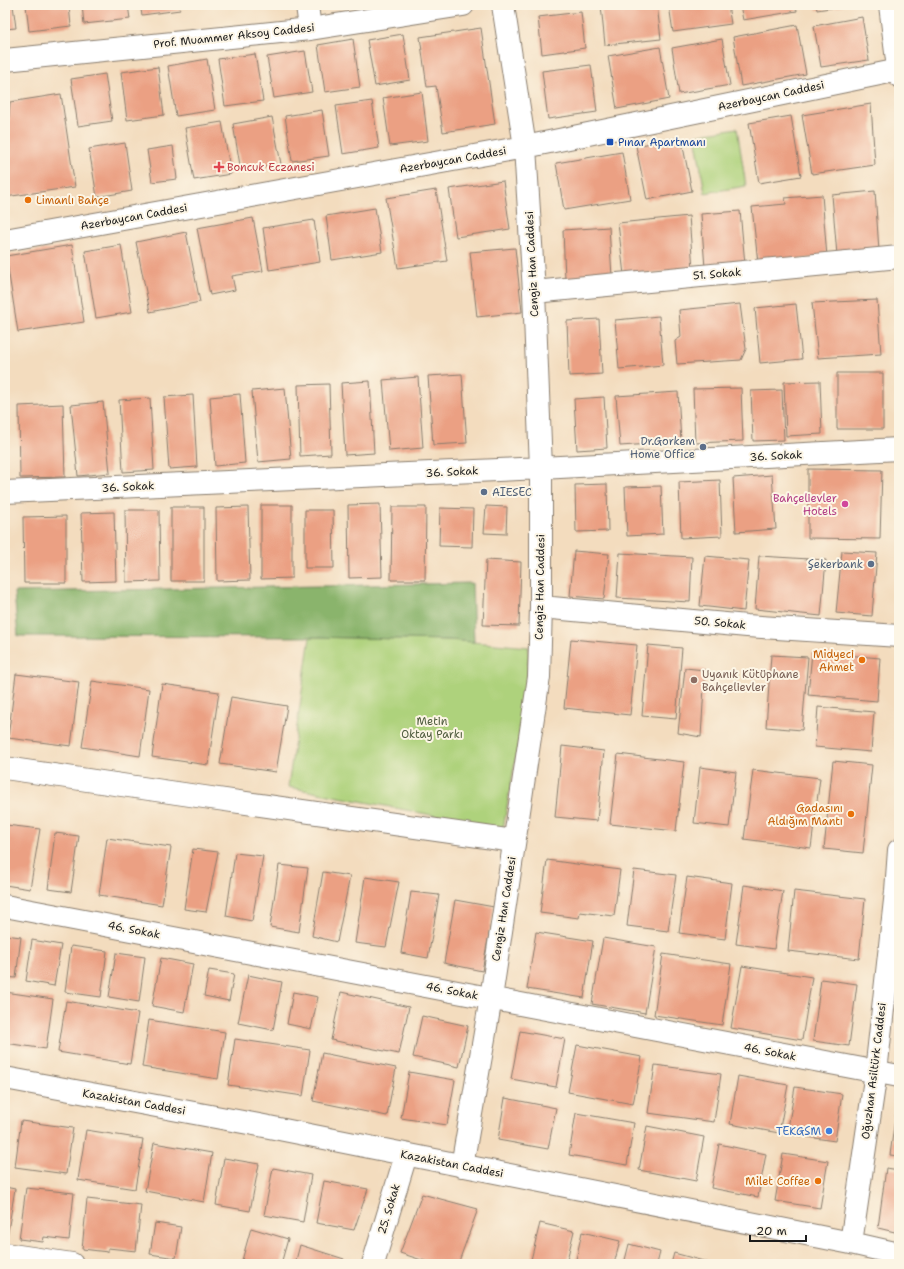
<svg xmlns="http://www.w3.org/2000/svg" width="904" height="1269" font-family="'Shantell Sans',sans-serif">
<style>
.green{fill:#aed27c;stroke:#65774c}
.forest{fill:#8ab46c;stroke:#536844}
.building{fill:#eba083}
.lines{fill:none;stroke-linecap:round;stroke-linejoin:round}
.minor-casing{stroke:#887c6d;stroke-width:24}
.major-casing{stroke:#887c6d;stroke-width:24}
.minor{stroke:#fff;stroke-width:22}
.major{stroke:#fff;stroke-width:22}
.transit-dot{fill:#1a4fb4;stroke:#fcf5e5;stroke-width:1.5}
.health-dot{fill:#e0444e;stroke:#fcf5e5;stroke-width:1.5}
.food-dot{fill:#e8710a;stroke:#fcf5e5;stroke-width:1.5}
.service-dot{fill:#5c6f8a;stroke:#fcf5e5;stroke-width:1.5}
.hotel-dot{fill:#d1479c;stroke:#fcf5e5;stroke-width:1.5}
.education-dot{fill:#8d6e63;stroke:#fcf5e5;stroke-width:1.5}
.shop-dot{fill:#3f7fe0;stroke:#fcf5e5;stroke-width:1.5}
.labels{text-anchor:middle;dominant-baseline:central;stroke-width:4;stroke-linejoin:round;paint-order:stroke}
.street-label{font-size:11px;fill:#1c1c1c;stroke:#fcf5e5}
.transit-label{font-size:11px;fill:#164399;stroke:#fcf5e5;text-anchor:start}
.health-label{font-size:11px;fill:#be3a42;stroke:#fcf5e5;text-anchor:start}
.food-label{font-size:11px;fill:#c56008;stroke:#fcf5e5;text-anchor:end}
.service-label{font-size:11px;fill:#4e5e75;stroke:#fcf5e5;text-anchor:end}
.hotel-label{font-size:11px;fill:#b23c85;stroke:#fcf5e5;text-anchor:end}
.education-label{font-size:11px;fill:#785e54;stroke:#fcf5e5;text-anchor:start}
.park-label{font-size:11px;fill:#4f5c3e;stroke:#fcf5e5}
.shop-label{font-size:11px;fill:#366cbe;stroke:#fcf5e5;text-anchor:end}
</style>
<rect width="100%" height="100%" fill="#fcf5e5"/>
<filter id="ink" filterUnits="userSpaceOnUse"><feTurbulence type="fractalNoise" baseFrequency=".025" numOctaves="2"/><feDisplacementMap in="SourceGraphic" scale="8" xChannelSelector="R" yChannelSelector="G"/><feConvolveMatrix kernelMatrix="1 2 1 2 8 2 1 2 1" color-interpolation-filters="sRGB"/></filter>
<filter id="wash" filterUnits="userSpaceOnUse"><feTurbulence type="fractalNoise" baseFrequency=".012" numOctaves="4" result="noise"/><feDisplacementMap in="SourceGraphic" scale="16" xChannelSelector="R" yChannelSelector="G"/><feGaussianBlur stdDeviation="0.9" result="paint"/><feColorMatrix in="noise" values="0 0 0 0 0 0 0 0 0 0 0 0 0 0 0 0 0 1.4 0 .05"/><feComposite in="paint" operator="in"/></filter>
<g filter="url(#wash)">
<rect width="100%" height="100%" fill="#f3dcbe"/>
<path class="green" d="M737 128 746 186 705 193 695 135Z
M310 637 449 640 529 647 526 700 503 829 288 787Z"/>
<path class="forest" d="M472 583 474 642 449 640 310 637 18 636 14 592Z"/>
<g id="blocks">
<path class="building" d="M5 5H13L16 28 5 29Z
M26 5H69L71 26 29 31Z
M82 5H128L130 19 84 24Z
M140 5H179L180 10 142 15Z
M601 5H657L661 39 605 45Z
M669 5H728L731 24 673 32Z
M740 5H796L797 11 743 20Z
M816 5H843V6L817 10Z
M581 12 585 48 542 54 538 17Z
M862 17 869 60 821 67 814 26Z
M797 25 806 74 741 86 733 37Z
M481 28 495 124 443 132 436 86 427 87 420 37Z
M403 34 410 80 375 86 367 40Z
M353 39 360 87 325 92 318 45Z
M722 39 730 85 679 94 672 48Z
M660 47 669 99 617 109 608 56Z
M305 51 312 92 274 98 267 57Z
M255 54 263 101 225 106 218 59Z
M207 59 215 110 176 116 168 66Z
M591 65 597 112 548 119 542 71Z
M158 67 164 115 127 120 121 72Z
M105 74 112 121 78 126 71 79Z
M422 92 428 141 390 146 383 98Z
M61 94 75 187 5 197V166L10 102Z
M372 101 379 148 343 154 336 106Z
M871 104 875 165 812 174 802 115Z
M322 110 329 156 292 161 285 116Z
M791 116 801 176 759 183 749 123Z
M272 117 281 164 241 171 233 124Z
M222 122 231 174 194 180 185 128Z
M681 137 692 191 647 200 636 146Z
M125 143 132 191 97 197 89 149Z
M173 146 177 179 152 182 147 150Z
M622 152 630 199 564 210 556 163Z
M503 181 510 229 456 237 449 189Z
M436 190 447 261 398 268 386 198Z
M875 191 879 251 837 255 832 195Z
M822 195 827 257 758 263 752 207 786 204 785 198Z
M375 208 382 252 332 260 326 216Z
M740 211 745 264 705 268 701 214Z
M689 216 693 269 624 275 618 223Z
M253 218 263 271 232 276 235 290 210 295 197 228Z
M314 220 320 262 269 270 263 228Z
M609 227 612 277 565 279 563 230Z
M186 232 200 302 150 312 136 242Z
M72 245 84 322 18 332 6 256Z
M121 245 132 312 96 318 85 251Z
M515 248 522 312 477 317 470 252Z
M877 300 881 354 818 358 812 303Z
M740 304 746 349 741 360 677 364 675 341 681 337 679 310Z
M796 304 802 359 760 363 755 308Z
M659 316 663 365 619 369 615 320Z
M599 319 602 374 569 376 567 321Z
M837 373H883V429H837Z
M462 374 467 443 433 445 428 376Z
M418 377 423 448 389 451 383 380Z
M370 381 374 453 345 455 341 383Z
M820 381 822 434 786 436 784 382Z
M329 384 331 454 300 456 298 385Z
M285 388 291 459 258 462 252 391Z
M741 388 743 441 695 443 693 389Z
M782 390 784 440 753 441 751 391Z
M678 392 681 442 620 446 616 396Z
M240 394 245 463 215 466 210 397Z
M193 395 197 467 169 469 164 397Z
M604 397 607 448 577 450 574 399Z
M150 398 154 470 123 472 119 400Z
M103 402 110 473 78 476 71 405Z
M63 404 65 477 20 478 19 406Z
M808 469 882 470 880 539 808 538Z
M772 475 776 529 736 532 733 478Z
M720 480 722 536 681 538 679 482Z
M607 484 608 531 576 532 575 485Z
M661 486 663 534 627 536 625 487Z
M380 504 382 577 349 578 348 505Z
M261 505H292V578L261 579Z
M486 506 507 507 506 534 484 533Z
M171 507H204V581H171Z
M248 507 250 580 217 581 216 508Z
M392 507H426L425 580H391Z
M440 508 473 509 472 547 439 546Z
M125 510H159L160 581 126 582Z
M305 510H333L334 568H305Z
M114 512 116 581 83 582 81 513Z
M66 516V583H24L23 517Z
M574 551 609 554 604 599 570 596Z
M842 551 877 553 872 616 836 613Z
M620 553 692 557 690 602 617 598Z
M705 556 749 560 744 611 700 606Z
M759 556 826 560 821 616 755 609Z
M486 560 521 562 519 626 483 625Z
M571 639 637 645 630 715 564 708Z
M648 645 682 648 676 719 642 716Z
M812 652 880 658 877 701 808 695Z
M771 655 808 657 802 730 766 727Z
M685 668 705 670 701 737 678 733Z
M16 674 79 682 71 746 8 738Z
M92 681 149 689 140 756 82 747Z
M162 684 219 692 208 765 152 757Z
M231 697 287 706 276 772 220 764Z
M818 707 874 712 871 752 815 747Z
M562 746 604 751 597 821 555 817Z
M618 754 684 762 676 831 610 824Z
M833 761 872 765 863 853 824 849Z
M700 767 736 772 729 827 694 823Z
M753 770 820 778 811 848 744 839Z
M6 825 40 829 30 889 5 885V835Z
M55 833 79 836 71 892 48 889Z
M107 838 171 847 162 905 99 895Z
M193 849 218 852 206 912 184 909Z
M235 853 263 856 252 921 226 916Z
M547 860 620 870 614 916 580 912 579 918 540 913Z
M279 865 308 868 299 932 270 927Z
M634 870 676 875 668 931 627 926Z
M323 872 350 876 337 942 312 936Z
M365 877 399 882 386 947 355 943Z
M687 877 732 883 725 939 679 933Z
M744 885 783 891 774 949 736 944Z
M794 891 865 899 859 959 788 951Z
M411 892 439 895 428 958 401 953Z
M455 900 494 907 482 971 444 963Z
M536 932 593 941 584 998 527 989Z
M5 935 21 937 16 978 5 977Z
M603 938 656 947 645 1013 592 1004Z
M32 940 61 945 54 986 26 981Z
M71 946 107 951 101 997 65 992Z
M116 953 145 957 139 1002 109 997Z
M663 954 731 964 722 1025 654 1015Z
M161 958 193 964 184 1012 152 1006Z
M742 966 812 977 802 1040 731 1028Z
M209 970 234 974 229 1001 204 996Z
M248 975 282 982 273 1030 238 1023Z
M821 979 857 984 849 1046 813 1041Z
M5 992 53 999 46 1049 5 1043Z
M293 992 318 997 311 1029 287 1024Z
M341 992 409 1007 399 1054 331 1040Z
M66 1001 138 1013 130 1064 58 1052Z
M422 1016 468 1026 459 1067 413 1057Z
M149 1020 225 1032 218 1079 142 1067Z
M520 1031 565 1039 556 1087 511 1079Z
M235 1039 310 1050 303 1096 228 1085Z
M577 1045 642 1057 633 1104 568 1092Z
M322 1053 396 1068 387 1116 313 1101Z
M655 1065 721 1074 714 1122 648 1113Z
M409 1072 455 1080 447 1125 401 1118Z
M738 1076 788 1085 779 1133 730 1124Z
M795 1087 842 1094 835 1141 787 1134Z
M898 1097 899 1098V1156L890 1155Z
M505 1098 556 1108 548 1149 498 1140Z
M576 1113 634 1123 627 1165 569 1155Z
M5 1118 8 1119 6 1131H5Z
M21 1121 73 1128 66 1174 15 1167Z
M647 1126 704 1137 696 1181 639 1170Z
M86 1130 143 1139 135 1189 78 1180Z
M154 1143 212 1153 204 1202 145 1191Z
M719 1144 766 1154 758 1197 711 1188Z
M783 1154 828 1161 820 1208 775 1201Z
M224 1158 259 1164 250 1211 216 1205Z
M273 1168 311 1175 303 1222 264 1215Z
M886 1168 899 1170V1233L878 1228Z
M324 1181 368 1189 354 1230 316 1223Z
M5 1187 15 1189 7 1237 5 1236Z
M26 1188 74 1193 69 1240 44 1237 43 1242 19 1239Z
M422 1194 478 1209 458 1264H434L400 1253Z
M87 1199 141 1205 136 1251 108 1248V1252L82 1249Z
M155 1223 181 1227 176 1258 150 1254Z
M540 1223 574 1231 566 1264H530Z
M251 1228 288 1239 281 1264H241Z
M582 1232 620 1241 614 1264H575Z
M629 1244 660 1252 657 1264H624Z
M300 1245 344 1259 343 1264H295Z
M674 1253 707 1262V1264H671Z"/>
</g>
</g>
<g filter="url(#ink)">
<use href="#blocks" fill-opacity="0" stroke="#887c6d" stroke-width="1"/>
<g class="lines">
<g class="minor-casing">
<path id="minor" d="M307 5 310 29
M5 60 310 29 463 5
M5 240 525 147 899 70
M534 292 899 257
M5 492 541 468 899 449
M541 607 747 626 899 636
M5 768 204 797 514 841
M5 906 899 1076
M462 1166 491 998 539 677 541 607V468L534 292 525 147 503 5
M5 1254 72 1264
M373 1264 406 1155"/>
</g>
<g class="major-casing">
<path id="major" d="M890 5 899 76
M5 1078 259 1125 851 1243 899 1254
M851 1243 876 1072 896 891 899 850"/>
</g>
<use href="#minor" class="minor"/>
<use href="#major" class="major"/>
</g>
</g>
<rect class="transit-dot" x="606" y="138" width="8" height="8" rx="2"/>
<path class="health-dot" d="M217 161h4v4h4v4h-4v4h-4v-4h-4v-4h4z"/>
<g class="food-dot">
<circle cx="28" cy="200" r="4"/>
<circle cx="862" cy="660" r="4"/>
<circle cx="851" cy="814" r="4"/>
<circle cx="818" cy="1181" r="4"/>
</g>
<g class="service-dot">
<circle cx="703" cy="447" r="4"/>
<circle cx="484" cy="492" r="4"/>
<circle cx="871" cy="564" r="4"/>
</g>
<circle class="hotel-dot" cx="845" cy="504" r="4"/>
<circle class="education-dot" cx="694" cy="680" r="4"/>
<circle class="shop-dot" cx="829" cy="1131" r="4"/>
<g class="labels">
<g class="street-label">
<text transform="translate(234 36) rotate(-6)">Prof. Muammer Aksoy Caddesi</text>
<text transform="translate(771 96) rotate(-12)">Azerbaycan Caddesi</text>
<text transform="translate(453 160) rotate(-10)">Azerbaycan Caddesi</text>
<text transform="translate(134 217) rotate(-10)">Azerbaycan Caddesi</text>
<text transform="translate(532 264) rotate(-93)">Cengiz Han Caddesi</text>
<text transform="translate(717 274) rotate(-5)">51. Sokak</text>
<text transform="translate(776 456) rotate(-3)">36. Sokak</text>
<text transform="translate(452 472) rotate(-3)">36. Sokak</text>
<text transform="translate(128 487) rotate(-3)">36. Sokak</text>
<text transform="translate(540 587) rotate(-89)">Cengiz Han Caddesi</text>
<text transform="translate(720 623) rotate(5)">50. Sokak</text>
<text transform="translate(504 909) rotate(-81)">Cengiz Han Caddesi</text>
<text transform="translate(134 930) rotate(11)">46. Sokak</text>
<text transform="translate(452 991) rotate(11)">46. Sokak</text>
<text transform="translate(770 1052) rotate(11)">46. Sokak</text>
<text transform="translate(874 1071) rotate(-83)">Oğuzhan Asiltürk Caddesi</text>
<text transform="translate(134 1102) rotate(10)">Kazakistan Caddesi</text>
<text transform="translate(452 1164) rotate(11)">Kazakistan Caddesi</text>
<text transform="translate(389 1209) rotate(-73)">25. Sokak</text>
</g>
<g class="transit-label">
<text x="618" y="142">Pınar Apartmanı</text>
</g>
<g class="health-label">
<text x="227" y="167">Boncuk Eczanesi</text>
</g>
<g class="food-label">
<text x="36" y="200" text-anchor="start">Limanlı Bahçe</text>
<text x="854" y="654">Midyeci<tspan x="854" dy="13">Ahmet</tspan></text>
<text x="843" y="808">Gadasını<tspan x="843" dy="13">Aldığım Mantı</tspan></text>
<text x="810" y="1181">Milet Coffee</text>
</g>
<g class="service-label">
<text x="695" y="441">Dr.Gorkem<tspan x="695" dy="13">Home Office</tspan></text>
<text x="492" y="492" text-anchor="start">AIESEC</text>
<text x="863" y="564">Şekerbank</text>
</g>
<g class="hotel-label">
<text x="837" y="498">Bahçelievler<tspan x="837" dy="13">Hotels</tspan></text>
</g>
<g class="education-label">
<text x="702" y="674">Uyanık Kütüphane<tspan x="702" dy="13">Bahçelievler</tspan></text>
</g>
<g class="park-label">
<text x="432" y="721">Metin<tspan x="432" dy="13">Oktay Parkı</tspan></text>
</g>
<g class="shop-label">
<text x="821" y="1131">TEKGSM</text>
</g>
</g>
<rect width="904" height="1269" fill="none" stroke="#fcf5e5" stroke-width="20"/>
<path d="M750 1235v6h56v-6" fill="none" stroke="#1c1c1c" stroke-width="2"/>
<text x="756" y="1235" font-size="12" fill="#1c1c1c" stroke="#fcf5e5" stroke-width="3" paint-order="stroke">20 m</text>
</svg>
